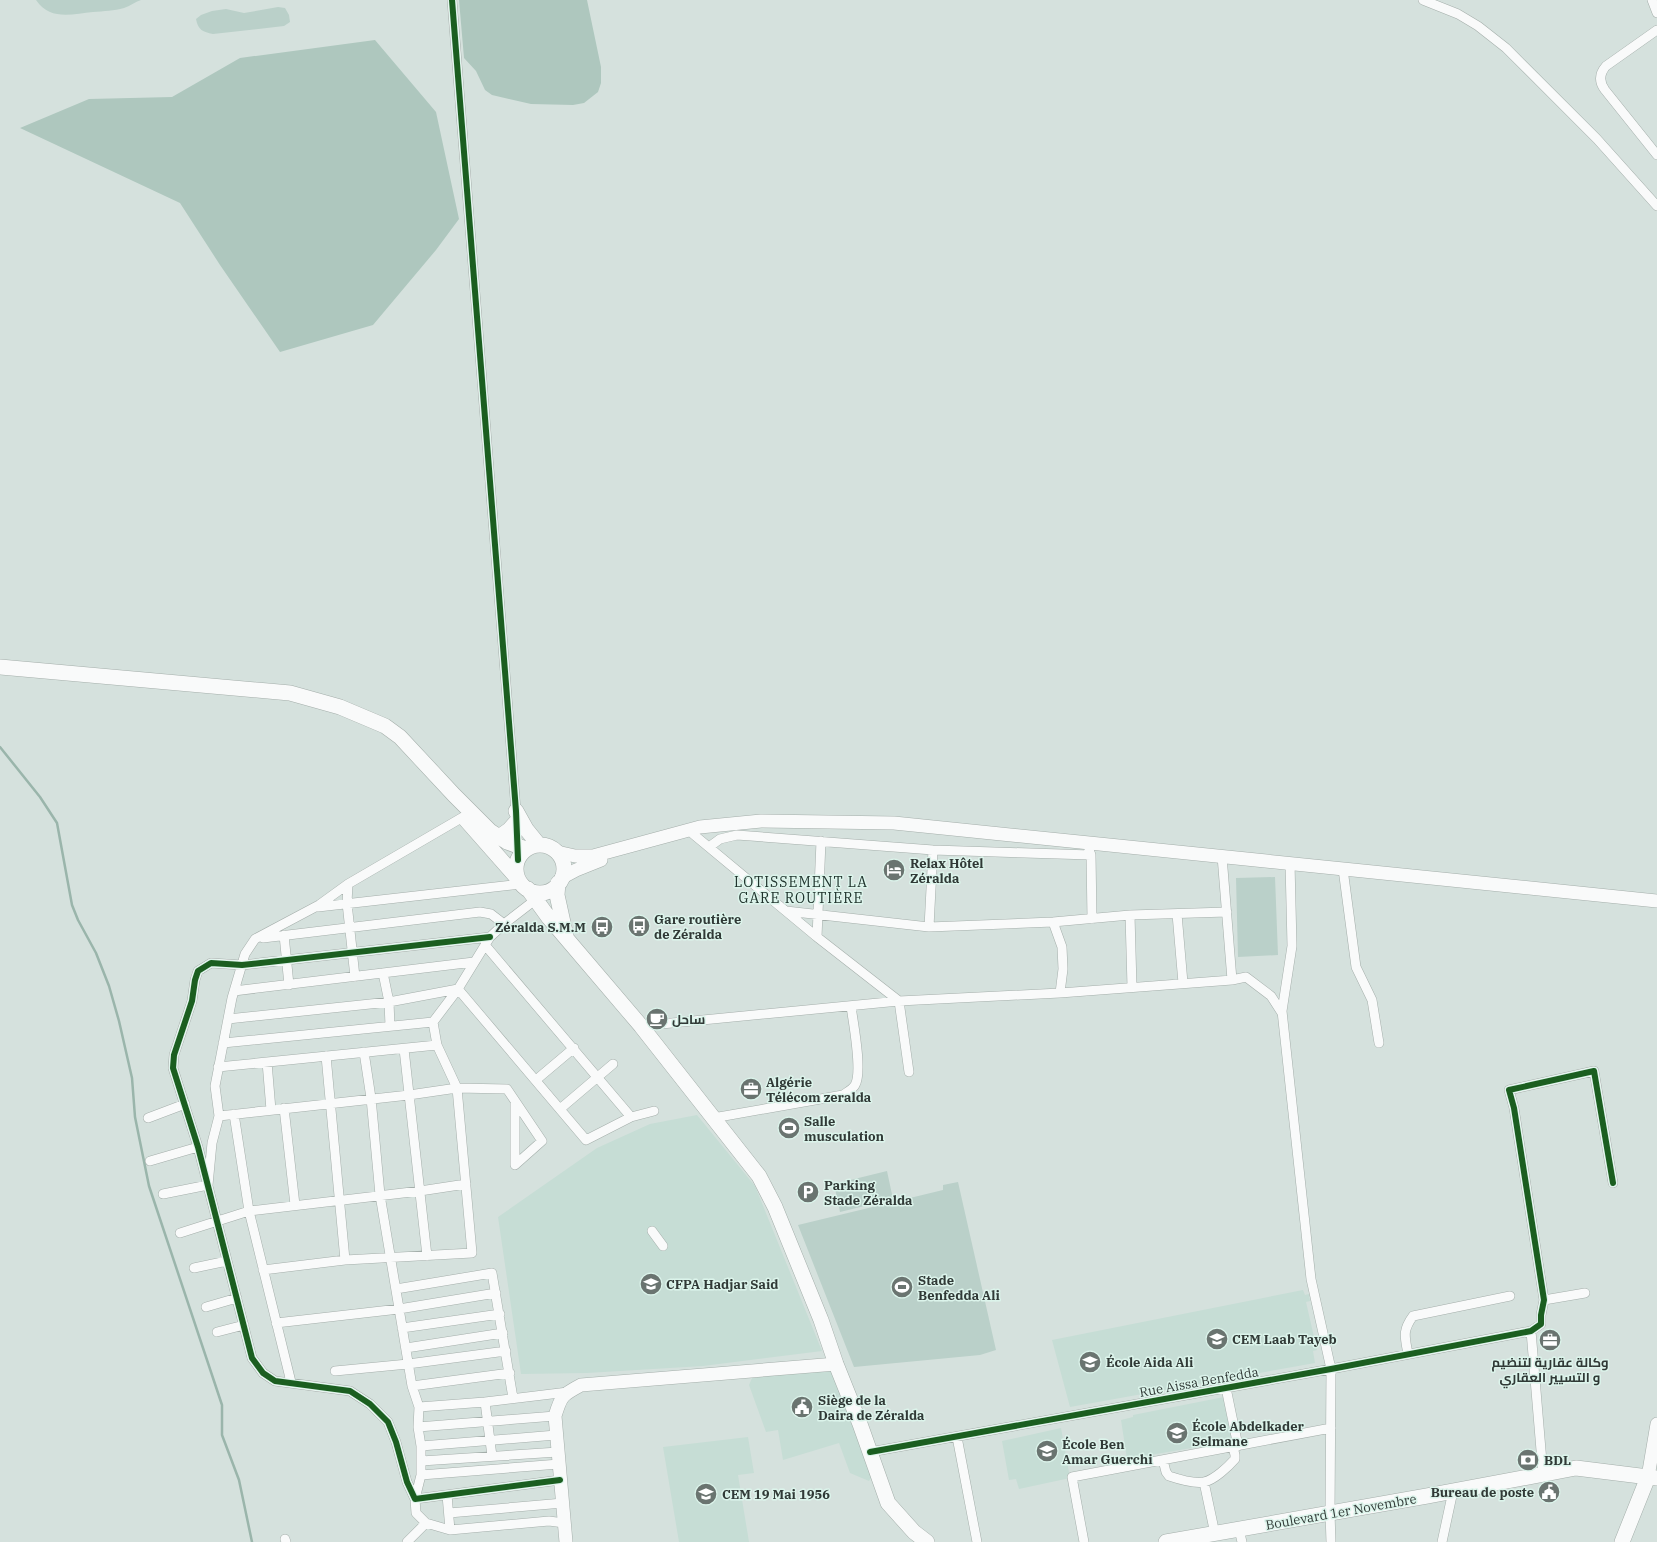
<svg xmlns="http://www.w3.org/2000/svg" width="1657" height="1542" font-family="'IBM Plex Serif',Cairo,serif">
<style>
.built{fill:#c6ddd5}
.green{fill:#bad0c9}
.forest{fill:#aec7be}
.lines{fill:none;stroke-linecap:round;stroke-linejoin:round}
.stream{stroke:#9ab5ab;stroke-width:2.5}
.street-casing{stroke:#a4aeaa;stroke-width:10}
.secondary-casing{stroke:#a4aeaa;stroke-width:14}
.primary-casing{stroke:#a4aeaa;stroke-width:16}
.street{stroke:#f9fafa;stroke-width:9}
.secondary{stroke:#f9fafa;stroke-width:13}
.primary{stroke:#f9fafa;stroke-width:15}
.cycleway-casing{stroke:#dcf4eb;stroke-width:8}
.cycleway{stroke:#1b5e20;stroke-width:6}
.labels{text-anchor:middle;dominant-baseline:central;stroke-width:3;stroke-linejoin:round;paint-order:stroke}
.poi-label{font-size:13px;font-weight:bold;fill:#303936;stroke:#dcf4eb;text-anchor:start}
.street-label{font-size:13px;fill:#303936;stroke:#dcf4eb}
.neighbourhood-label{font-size:14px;letter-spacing:1px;fill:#20332d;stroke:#dcf4eb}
</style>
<rect width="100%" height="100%" fill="#d5e1dd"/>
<path class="built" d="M697 1115 755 1186 822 1351 703 1366 587 1373 521 1374 498 1217 597 1148 650 1124Z
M1303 1290 1305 1295 1309 1294 1310 1301 1306 1302 1317 1350 1313 1351 1315 1363 1070 1407 1052 1340Z
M832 1368 873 1475 869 1481 850 1473 839 1443 783 1460 778 1430 766 1432 749 1385 752 1378Z
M1224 1397 1232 1441 1127 1459 1121 1420 1133 1417V1415Z
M1061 1428 1070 1478 1019 1489 1016 1479 1009 1480 1002 1441Z
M748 1437 754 1473 738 1475 749 1542H679L663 1447Z"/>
<path class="green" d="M36 0H141C135 2 130 6 124 8 114 11 104 11 93 12 72 14 50 21 36 0Z
M278 7 285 8 289 15 290 22 284 26 213 34C203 32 198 30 196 19L201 15 212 11 226 9 244 13Z
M1275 877 1278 955 1238 957 1236 878Z
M887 1171 893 1199 840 1212 834 1184Z
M958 1182 996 1350 980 1355 854 1367 798 1225 943 1190V1185Z"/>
<path class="forest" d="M459 0H587L601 67V83L598 92 584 103 573 105 531 104 492 95 485 90 476 71 464 58Z
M375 40 436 112 459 219 436 250 373 325 280 352 220 265 180 203 20 128 89 99 172 97 240 58Z"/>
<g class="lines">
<path class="stream" d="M0 747 40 797 57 823 72 905 78 920 96 953 109 986 119 1021 132 1078 135 1117 149 1186 222 1405V1435L239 1480 252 1542"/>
<g class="street-casing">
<path id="street" d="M452 0 516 811 518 860
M1423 0 1458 14 1478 26 1506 48 1597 139 1657 206
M1652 0 1657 13
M1657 30 1606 66C1599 74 1599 82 1605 90L1657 155
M463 817 348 884 319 905 255 939 245 954 232 998 221 1055 215 1086 219 1116 409 1095 457 1088 507 1089 542 1141 515 1165V1101
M693 834 817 937 899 1001 909 1072
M709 847 720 839 737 835 933 850 1091 855
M1089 850 1091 855 1092 919
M1290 863 1292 946 1282 1011 1311 1279 1331 1369 1330 1513 1331 1542
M1343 869 1356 967 1372 1000 1379 1043
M348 884 347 903 355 977
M318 907 521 884
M786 911 929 927 1053 922 1130 915 1227 912
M1177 914 1183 983
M1130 915 1132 987
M1053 922 1062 947 1063 969 1060 993
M929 927 933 850
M284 935 289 985
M490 937 242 965 211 963 198 971 195 980 192 1001 174 1055 173 1068 198 1147 252 1358 263 1373 275 1381 350 1391 370 1404 388 1422 396 1442 407 1482 415 1499 560 1480
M817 937 821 841
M263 938 480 912 491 914 504 924
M485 945 631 1117
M383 973 389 1002 390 1026
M1232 980 1246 977 1271 996 1282 1013
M234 991 474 962
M228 1019 389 1002 458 989 586 1140 631 1117 654 1111
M641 1026 899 1001 1060 993 1232 980 1222 856
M223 1043 433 1022
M404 1049 427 1256
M364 1052 371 1098 380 1195 412 1386 419 1407 418 1427 421 1446V1475L415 1499 416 1513 426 1523 450 1530 549 1521 564 1523
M326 1056 345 1260
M267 1062 271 1110
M218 1067 437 1045
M536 1080 574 1048
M284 1108 295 1205
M560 1109 613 1064
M234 1114 249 1211 291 1382
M148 1118 185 1104
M713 1118 843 1095C847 1092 853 1089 855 1085 863 1072 853 1022 851 1006
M150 1161 198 1147
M163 1194 208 1185 212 1143 219 1116
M652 1231 663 1246
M180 1233 249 1211 420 1191 466 1184
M194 1268 227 1261
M263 1270 345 1260 472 1253 457 1088 437 1045 433 1022 458 989 490 937 504 924 535 900
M396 1289 492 1273 513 1398
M1544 1300 1585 1293
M206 1307 237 1298
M276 1323 399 1309 496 1293
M402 1328 500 1314
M1531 1331 1543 1474
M217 1332 244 1325
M406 1348 503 1333
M1408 1354C1405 1337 1402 1331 1413 1316L1510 1296
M335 1371 408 1364 506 1351
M412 1386 510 1373
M1226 1388 1238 1446
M485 1402 492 1456
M419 1407 485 1402 568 1392
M418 1427 555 1416
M957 1437 977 1542
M421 1446 556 1435
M870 1452 1331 1369 1531 1331 1541 1324V1315L1544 1300 1514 1108 1509 1090 1594 1071 1613 1183
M1163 1460 1166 1472 1169 1476C1178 1479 1194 1484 1204 1482 1214 1480 1228 1467 1235 1459V1455L1233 1447
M421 1461 558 1452
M421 1475 559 1464
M1204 1482 1215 1534
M447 1495 450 1530
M449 1513 563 1503
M1239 1529 1242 1542
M285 1539 286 1542
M407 1542 426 1523
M1084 1542 1072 1477 1331 1428
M1442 1542 1453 1491"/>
</g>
<g class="secondary-casing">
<path id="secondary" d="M557 852 575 856H593L700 827 761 821 894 823 1657 901
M561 878 576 870 601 860
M1648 1477 1657 1424
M566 1542 555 1416C561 1396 562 1395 581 1385L836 1364"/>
</g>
<g class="primary-casing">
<path id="primary" d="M0 667 268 691 290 693 340 707 385 726 400 737 454 795 490 831 507 842 526 849
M516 811 526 829 539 845
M466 820 518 879
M499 837 509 830 517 821
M516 869a24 24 0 1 1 48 0a24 24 0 1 1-48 0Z
M558 883 557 895 566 936
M528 889 549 918 641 1026 759 1176 775 1207 821 1320 836 1364 860 1424 888 1503 914 1532 927 1542
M1166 1542 1427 1496 1576 1468 1657 1478
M1622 1542 1648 1477"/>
</g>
<use href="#street" class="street"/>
<use href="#secondary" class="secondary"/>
<use href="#primary" class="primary"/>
<g class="cycleway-casing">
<path id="cycleway" d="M452 0 516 811 518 860
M490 937 242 965 211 963 198 971 195 980 192 1001 174 1055 173 1068 198 1147 252 1358 263 1373 275 1381 350 1391 370 1404 388 1422 396 1442 407 1482 415 1499 560 1480
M870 1452 1331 1369 1531 1331 1541 1324V1315L1544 1300 1514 1108 1509 1090 1594 1071 1613 1183"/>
</g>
<use href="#cycleway" class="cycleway"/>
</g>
<defs>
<g id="hotel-disc" transform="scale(1.15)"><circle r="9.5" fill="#6a7470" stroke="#dcf4eb"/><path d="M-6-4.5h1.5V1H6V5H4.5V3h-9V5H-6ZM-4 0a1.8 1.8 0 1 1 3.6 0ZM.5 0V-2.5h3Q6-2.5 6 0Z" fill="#fff"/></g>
<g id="bus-disc" transform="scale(1.15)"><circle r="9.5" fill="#6a7470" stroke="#dcf4eb"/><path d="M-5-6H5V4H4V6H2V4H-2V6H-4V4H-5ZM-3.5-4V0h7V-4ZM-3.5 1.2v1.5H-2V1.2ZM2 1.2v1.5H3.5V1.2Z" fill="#fff"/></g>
<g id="cafe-disc" transform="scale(1.15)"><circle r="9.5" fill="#6a7470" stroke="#dcf4eb"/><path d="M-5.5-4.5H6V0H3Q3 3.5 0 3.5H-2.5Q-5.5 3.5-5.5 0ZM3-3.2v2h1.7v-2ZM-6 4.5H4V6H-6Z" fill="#fff"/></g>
<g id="office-disc" transform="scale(1.15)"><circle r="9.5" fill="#6a7470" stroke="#dcf4eb"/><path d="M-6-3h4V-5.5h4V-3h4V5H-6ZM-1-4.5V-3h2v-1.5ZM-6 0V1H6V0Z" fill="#fff"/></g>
<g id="stadium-disc" transform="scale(1.15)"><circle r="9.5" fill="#6a7470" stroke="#dcf4eb"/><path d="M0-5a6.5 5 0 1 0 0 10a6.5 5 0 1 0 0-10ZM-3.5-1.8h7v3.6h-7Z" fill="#fff"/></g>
<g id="parking-disc" transform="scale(1.15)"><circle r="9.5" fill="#6a7470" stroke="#dcf4eb"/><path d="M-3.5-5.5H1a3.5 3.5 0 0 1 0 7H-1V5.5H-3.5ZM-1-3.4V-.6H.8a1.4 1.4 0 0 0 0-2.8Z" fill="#fff"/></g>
<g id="university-disc" transform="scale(1.15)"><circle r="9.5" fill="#6a7470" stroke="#dcf4eb"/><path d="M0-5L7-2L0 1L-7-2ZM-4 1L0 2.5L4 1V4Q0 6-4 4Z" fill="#fff"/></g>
<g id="school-disc" transform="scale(1.15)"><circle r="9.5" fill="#6a7470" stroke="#dcf4eb"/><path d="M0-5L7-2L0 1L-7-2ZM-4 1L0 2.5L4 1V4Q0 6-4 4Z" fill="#fff"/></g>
<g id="civic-disc" transform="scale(1.15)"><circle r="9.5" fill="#6a7470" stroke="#dcf4eb"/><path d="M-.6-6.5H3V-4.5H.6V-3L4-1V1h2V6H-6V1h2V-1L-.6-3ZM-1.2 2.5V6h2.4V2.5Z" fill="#fff"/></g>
<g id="bank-disc" transform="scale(1.15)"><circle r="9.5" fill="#6a7470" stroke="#dcf4eb"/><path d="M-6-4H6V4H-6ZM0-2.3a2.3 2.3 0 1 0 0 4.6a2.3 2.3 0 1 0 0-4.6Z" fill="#fff"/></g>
</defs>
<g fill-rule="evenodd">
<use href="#hotel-disc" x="894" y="870"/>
<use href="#bus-disc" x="639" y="926"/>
<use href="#bus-disc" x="602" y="927"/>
<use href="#cafe-disc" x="657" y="1019"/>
<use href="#office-disc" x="751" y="1089"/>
<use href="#stadium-disc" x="789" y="1128"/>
<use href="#parking-disc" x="808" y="1192"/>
<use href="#university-disc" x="651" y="1284"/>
<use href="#stadium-disc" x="902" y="1287"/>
<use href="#school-disc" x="1217" y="1339"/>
<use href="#office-disc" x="1550" y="1340"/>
<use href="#school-disc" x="1090" y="1362"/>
<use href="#civic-disc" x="802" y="1407"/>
<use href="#school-disc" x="1177" y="1433"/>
<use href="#school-disc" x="1047" y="1451"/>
<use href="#bank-disc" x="1528" y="1460"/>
<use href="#civic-disc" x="1549" y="1492"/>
<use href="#school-disc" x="706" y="1494"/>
</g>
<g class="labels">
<g class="poi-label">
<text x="910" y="863">Relax Hôtel<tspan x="910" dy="15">Zéralda</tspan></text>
<text x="654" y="919">Gare routière<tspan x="654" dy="15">de Zéralda</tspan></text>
<text x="586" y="927" text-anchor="end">Zéralda S.M.M</text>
<text x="672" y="1019">ساحل</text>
<text x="766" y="1082">Algérie<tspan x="766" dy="15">Télécom zeralda</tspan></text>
<text x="804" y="1121">Salle<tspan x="804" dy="15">musculation</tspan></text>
<text x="824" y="1185">Parking<tspan x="824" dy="15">Stade Zéralda</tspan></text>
<text x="918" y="1280">Stade<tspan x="918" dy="15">Benfedda Ali</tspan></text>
<text x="666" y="1284">CFPA Hadjar Said</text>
<text x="1232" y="1339">CEM Laab Tayeb</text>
<text x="1106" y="1362">École Aida Ali</text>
<text x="1550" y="1362" text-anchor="middle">وكالة عقارية لتنضيم<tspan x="1550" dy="15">و التسيير العقاري</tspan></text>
<text x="818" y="1400">Siège de la<tspan x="818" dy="15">Daira de Zéralda</tspan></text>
<text x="1192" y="1426">École Abdelkader<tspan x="1192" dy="15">Selmane</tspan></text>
<text x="1062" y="1444">École Ben<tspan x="1062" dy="15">Amar Guerchi</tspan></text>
<text x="1544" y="1460">BDL</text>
<text x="1534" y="1492" text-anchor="end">Bureau de poste</text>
<text x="722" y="1494">CEM 19 Mai 1956</text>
</g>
<g class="street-label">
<text transform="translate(1199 1382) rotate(-10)">Rue Aissa Benfedda</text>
<text transform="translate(1341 1512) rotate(-10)">Boulevard 1er Novembre</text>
</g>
<g class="neighbourhood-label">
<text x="801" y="882">LOTISSEMENT LA<tspan x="801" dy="16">GARE ROUTIÈRE</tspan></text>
</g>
</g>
</svg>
